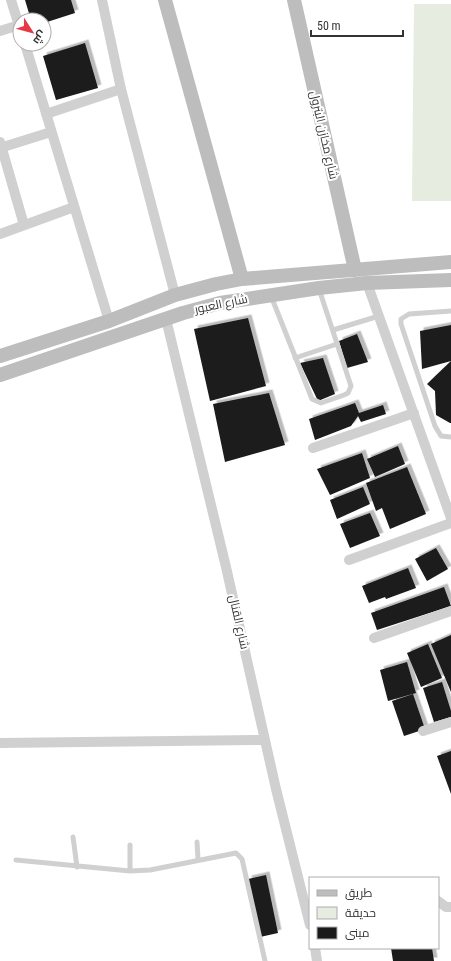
<svg xmlns="http://www.w3.org/2000/svg" width="451" height="961" font-family="'Roboto Condensed',Cairo,sans-serif">
<style>
.green{fill:#e6ecdf}
.building{fill:#1a1a1a;filter:url(#shadow)}
.lines{fill:none;stroke-linecap:round;stroke-linejoin:round}
.lane{stroke:#d0d0d0;stroke-width:5}
.street{stroke:#d0d0d0;stroke-width:10}
.secondary{stroke:#bdbdbd;stroke-width:14}
.labels{text-anchor:middle;dominant-baseline:central;stroke-width:4;stroke-linejoin:round;paint-order:stroke}
.street-label{font-size:12px;fill:#333;stroke:#fff}
</style>
<defs>
<filter id="shadow"><feDropShadow dx="3.5" dy="-3.5" stdDeviation="0" flood-color="#0004"/></filter>
</defs>
<rect width="100%" height="100%" fill="#fff"/>
<path class="green" d="M414 4H451V201H412Z"/>
<path class="building" d="M25 0H71L75 13 44 23V20H31Z
M85 43 98 88 56 100 43 56Z
M248 318 266 386 210 401 194 329Z
M451 325V423H450L436 415 435 391 427 384 451 361 422 369 420 331Z
M357 334 368 362 347 368 339 341Z
M323 358 335 394 318 401 300 363Z
M269 393 285 445 225 462 213 404Z
M355 403 359 413 383 405 386 414 361 422 358 416 351 426 315 440 309 419Z
M398 446 405 464 375 477 367 459Z
M362 453 370 478 330 495 317 469Z
M407 467 426 514 390 529 382 508 376 511 366 483Z
M363 487 370 504 337 519 330 500Z
M370 513 380 536 350 548 340 524Z
M436 548 448 569 427 581 415 559Z
M408 568 416 588 386 599 385 597 369 603 362 586Z
M444 587 451 606 377 630 371 613Z
M451 635V692L431 644Z
M428 644 442 678 421 687 407 653Z
M407 662 416 693 388 701 380 670Z
M442 682 451 711V717L434 722 423 688Z
M413 694 425 729 404 736 392 701Z
M451 751V794L437 756Z
M266 875 278 933 260 937 248 879Z
M391 948H432L434 961H393Z"/>
<g class="lines">
<path class="lane" d="M271 296 312 399 321 403 344 395 348 393 351 386 319 289
M451 311 409 314 401 319V324L435 426 441 436 451 437
M333 330 379 316
M295 358 337 344
M73 837 77 867
M197 842 198 859
M130 845V871
M16 860 130 871 150 870 236 853 242 859 265 961"/>
<path class="street" d="M11 0 20 29
M102 0 121 89 175 295
M0 31 19 25
M25 44 109 321
M46 114 121 89
M0 142 24 225
M0 148 51 132
M0 234 74 207
M367 283 451 518
M166 319 226 567 276 789 310 925
M313 448 414 413
M349 560 451 523
M374 638 451 611
M423 731 451 722
M0 743 265 740
M438 901 446 907H451
M315 948 317 961"/>
<path class="secondary" d="M165 0 242 279
M294 0 355 270
M0 356 109 321 175 295 216 284 242 279 451 262
M0 375 183 313 220 303 319 288 367 283 451 280"/>
</g>
<g class="labels">
<g class="street-label">
<text transform="translate(324 135) rotate(77)">شارع مخازن البترول</text>
<text transform="translate(221 304) rotate(-12)">شارع العبور</text>
<text transform="translate(239 622) rotate(77)">شارع القنال</text>
</g>
</g>
<rect x="309" y="877" width="130" height="72" fill="#ffffff" stroke="#adadad"/>
<rect x="317" y="890" width="20" height="6" fill="#bdbdbd" stroke="#adadad"/>
<text x="345" y="897" font-size="12" fill="#333333">طريق</text>
<rect x="317" y="907" width="20" height="12" fill="#e6ecdf" stroke="#adadad"/>
<text x="345" y="917" font-size="12" fill="#333333">حديقة</text>
<rect x="317" y="927" width="20" height="12" fill="#1a1a1a" stroke="#adadad"/>
<text x="345" y="937" font-size="12" fill="#333333">مبنى</text>
<g transform="translate(32 32) rotate(126)"><circle r="19" fill="#ffffff" stroke="#adadad"/>
<path d="M0-3L7 15L0 10L-7 15Z" fill="#e63946"/>
<text y="-6" font-size="11" font-weight="bold" text-anchor="middle" fill="#333333">ش</text>
</g>
<path d="M311 30v6h92v-6" fill="none" stroke="#333333" stroke-width="2"/>
<text x="317" y="30" font-size="12" fill="#333333" stroke="#ffffff" stroke-width="3" paint-order="stroke">50 m</text>
</svg>
